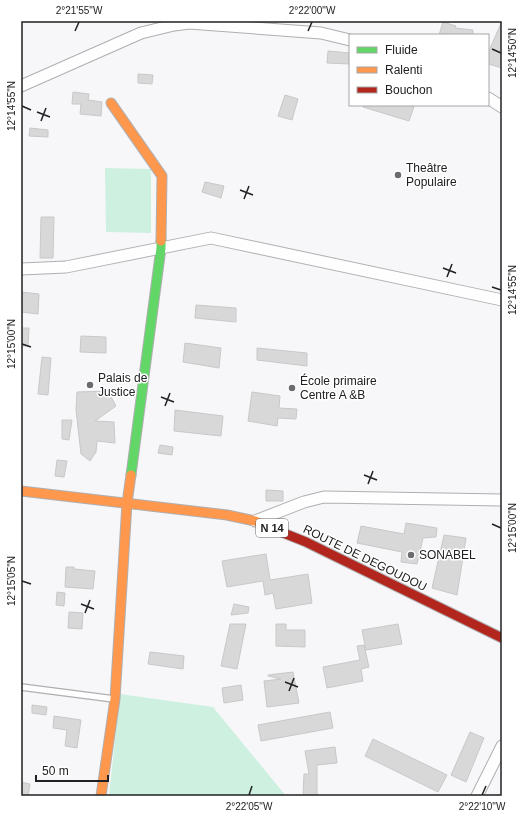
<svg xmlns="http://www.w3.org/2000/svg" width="523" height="817" font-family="Arial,sans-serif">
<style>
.green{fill:#cef0e0}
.building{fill:#d9d8d9;stroke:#c9c8c9}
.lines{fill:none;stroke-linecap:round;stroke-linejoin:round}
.lane-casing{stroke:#afafb1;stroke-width:8}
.street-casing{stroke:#afafb1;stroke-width:13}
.fast-casing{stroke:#afafb1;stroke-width:11}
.slow-casing{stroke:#afafb1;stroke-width:11}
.jam-casing{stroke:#afafb1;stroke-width:11}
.lane{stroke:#fefefe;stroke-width:5.5}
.street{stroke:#fefefe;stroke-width:11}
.fast{stroke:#63d668;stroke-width:9}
.slow{stroke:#ff974d;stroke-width:9}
.jam{stroke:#b3261e;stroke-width:9}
.ticks{fill:none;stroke:#212123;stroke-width:1.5}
.poi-dot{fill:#6c6c6e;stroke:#fff;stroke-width:1.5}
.labels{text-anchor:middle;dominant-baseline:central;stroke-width:3;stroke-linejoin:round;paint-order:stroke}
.shield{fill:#fff;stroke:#646465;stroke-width:1}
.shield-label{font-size:11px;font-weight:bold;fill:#212123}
.poi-label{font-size:12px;fill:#212123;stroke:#fff;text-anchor:start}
.street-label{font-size:12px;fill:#212123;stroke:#fff}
.neatline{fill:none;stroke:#212123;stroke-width:1.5}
.ticks-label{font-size:10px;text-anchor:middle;fill:#212123}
</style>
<rect width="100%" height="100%" fill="#f7f7f9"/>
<path class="green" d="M105 168 151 169V233L106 232Z
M120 694 213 707 286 796H109Z"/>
<path class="building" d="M502 21V68L488 64V53Z
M443 22 456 26 455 28 473 30V35H439Z
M328 51 350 53V64L327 63Z
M138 74 153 75 152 84 138 83Z
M73 92 89 94 88 100 102 102 101 116 80 114 81 104H72Z
M285 95 298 99 292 120 278 116Z
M364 105H408L414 107 409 121 363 107Z
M30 128 48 130V137L29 136Z
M205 182 224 186 221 198 202 192Z
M41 217H54L53 258H40Z
M21 292 39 294 38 314 21 312Z
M196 305 236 308V322L195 318Z
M21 328H29L28 346H21Z
M81 336 106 337V353L80 352Z
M185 343 221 348 219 368 183 362Z
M257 348 307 353V366L257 360Z
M42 357 51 358 48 395 38 394Z
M108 391 116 406 95 421 114 422 115 443 97 441 96 452 90 461 81 454 76 410 77 392Z
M252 392 280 396 279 408 297 409 296 419 278 418 277 426 248 421Z
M175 410 223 416 221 436 174 431Z
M62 420H72L69 440 62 439Z
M160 445 173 447 172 455 158 453Z
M57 460 67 461 64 477 55 476Z
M266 490 283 491V501H266Z
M406 523 437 528 436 537 423 538 417 564 401 562 402 552 357 543 361 526 404 534Z
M444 535 466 538 457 595 432 588Z
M266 554 270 580 308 574 312 603 276 609 273 593 265 595 263 581 227 587 222 561Z
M66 567H74V569L95 571 93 589 65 587Z
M57 592 65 593 64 606 56 605Z
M234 604 249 607 248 613 231 615Z
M69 612 83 613 82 629 68 628Z
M230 624H246L237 669 221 666Z
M276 624H286V630H305V647L276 646Z
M398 624 402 644 366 650 362 630Z
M364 645 369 667 361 669 363 681 327 688 323 667 360 660 357 646Z
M150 652 184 656 183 669 148 664Z
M293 672 299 703 267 707 264 681 281 679 268 676V675Z
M241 685 243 700 224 703 222 688Z
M32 705 47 707 46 715 32 713Z
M330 712 333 728 261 741 258 725Z
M54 716 81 720 77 748 65 746 67 730 53 728Z
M470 732 484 738 466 782 451 775Z
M373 739 447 775 438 792 365 756Z
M335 747 337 763 317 765V796H303L304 774H309L305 751Z
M21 782 30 784 28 796H21Z"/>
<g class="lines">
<g class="lane-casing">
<path id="lane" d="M21 687 114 699"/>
</g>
<g class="street-casing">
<path id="street" d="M21 86 141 33 174 25 189 23 321 33 350 40
M488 98 502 107
M21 269 66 267 211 238 502 300
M255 521 304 502 324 497 502 500
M477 796 502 746"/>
</g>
<g class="fast-casing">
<path id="fast" d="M131 475 161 248V241"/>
</g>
<g class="slow-casing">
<path id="slow" d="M111 103 162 176 161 241
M21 491 227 515 255 521 276 530
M101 796 115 699 127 503 131 475"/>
</g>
<g class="jam-casing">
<path id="jam" d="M276 530 306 542 502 638"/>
</g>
<use href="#lane" class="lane"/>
<use href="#street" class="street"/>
<use href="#fast" class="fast"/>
<use href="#slow" class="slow"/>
<use href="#jam" class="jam"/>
</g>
<path class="ticks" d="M75 31 79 22M308 31 312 22M492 49 501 53M22 106 31 110M37 112 50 117M41 121 46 108M240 190 253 195M244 199 249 186M443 268 456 273M447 277 452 264M492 287 501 290M22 344 31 347M161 397 174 402M165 406 170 393M364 475 377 480M368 484 373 471M492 524 501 528M22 581 31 584M81 604 94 609M85 613 90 600M285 682 298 687M289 691 294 678M249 795 252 786M482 795 486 786"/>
<g class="poi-dot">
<circle cx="398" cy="175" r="4"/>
<circle cx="90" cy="385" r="4"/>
<circle cx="292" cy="388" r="4"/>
<circle cx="411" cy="555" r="4"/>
</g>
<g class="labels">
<rect class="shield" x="256" y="519" width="32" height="18" rx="3"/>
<g class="shield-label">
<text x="272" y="528">N 14</text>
</g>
<g class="poi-label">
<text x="406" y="168">Theâtre<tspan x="406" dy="14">Populaire</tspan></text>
<text x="98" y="378">Palais de<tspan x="98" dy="14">Justice</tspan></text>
<text x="300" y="381">École primaire<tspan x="300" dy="14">Centre A &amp;B</tspan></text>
<text x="419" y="555">SONABEL</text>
</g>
<g class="street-label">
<text transform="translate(365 558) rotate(26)">ROUTE DE DEGOUDOU</text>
</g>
</g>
<rect width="523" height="817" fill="none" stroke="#ffffff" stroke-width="44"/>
<rect x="349" y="34" width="140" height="72" fill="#ffffff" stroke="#a6a6a7"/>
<rect x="357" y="47" width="20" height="6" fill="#63d668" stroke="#a6a6a7"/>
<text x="385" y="54" font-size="12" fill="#212123">Fluide</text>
<rect x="357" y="67" width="20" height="6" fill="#ff974d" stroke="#a6a6a7"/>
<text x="385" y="74" font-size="12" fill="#212123">Ralenti</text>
<rect x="357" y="87" width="20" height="6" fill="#b3261e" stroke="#a6a6a7"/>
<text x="385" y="94" font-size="12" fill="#212123">Bouchon</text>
<path d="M36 775v6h72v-6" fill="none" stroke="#212123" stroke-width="2"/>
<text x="42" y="775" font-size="12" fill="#212123" stroke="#ffffff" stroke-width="3" paint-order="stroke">50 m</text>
<rect x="22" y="22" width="479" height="773" class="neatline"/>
<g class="ticks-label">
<text x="79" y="14">2°21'55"W</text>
<text x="312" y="14">2°22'00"W</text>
<text transform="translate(512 53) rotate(-90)" y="4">12°14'50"N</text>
<text transform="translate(11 106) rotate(-90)" y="4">12°14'55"N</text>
<text transform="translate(512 290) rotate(-90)" y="4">12°14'55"N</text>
<text transform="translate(11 344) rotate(-90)" y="4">12°15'00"N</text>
<text transform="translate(512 528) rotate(-90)" y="4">12°15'00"N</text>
<text transform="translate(11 581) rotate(-90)" y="4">12°15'05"N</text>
<text x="249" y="810">2°22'05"W</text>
<text x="482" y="810">2°22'10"W</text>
</g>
</svg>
